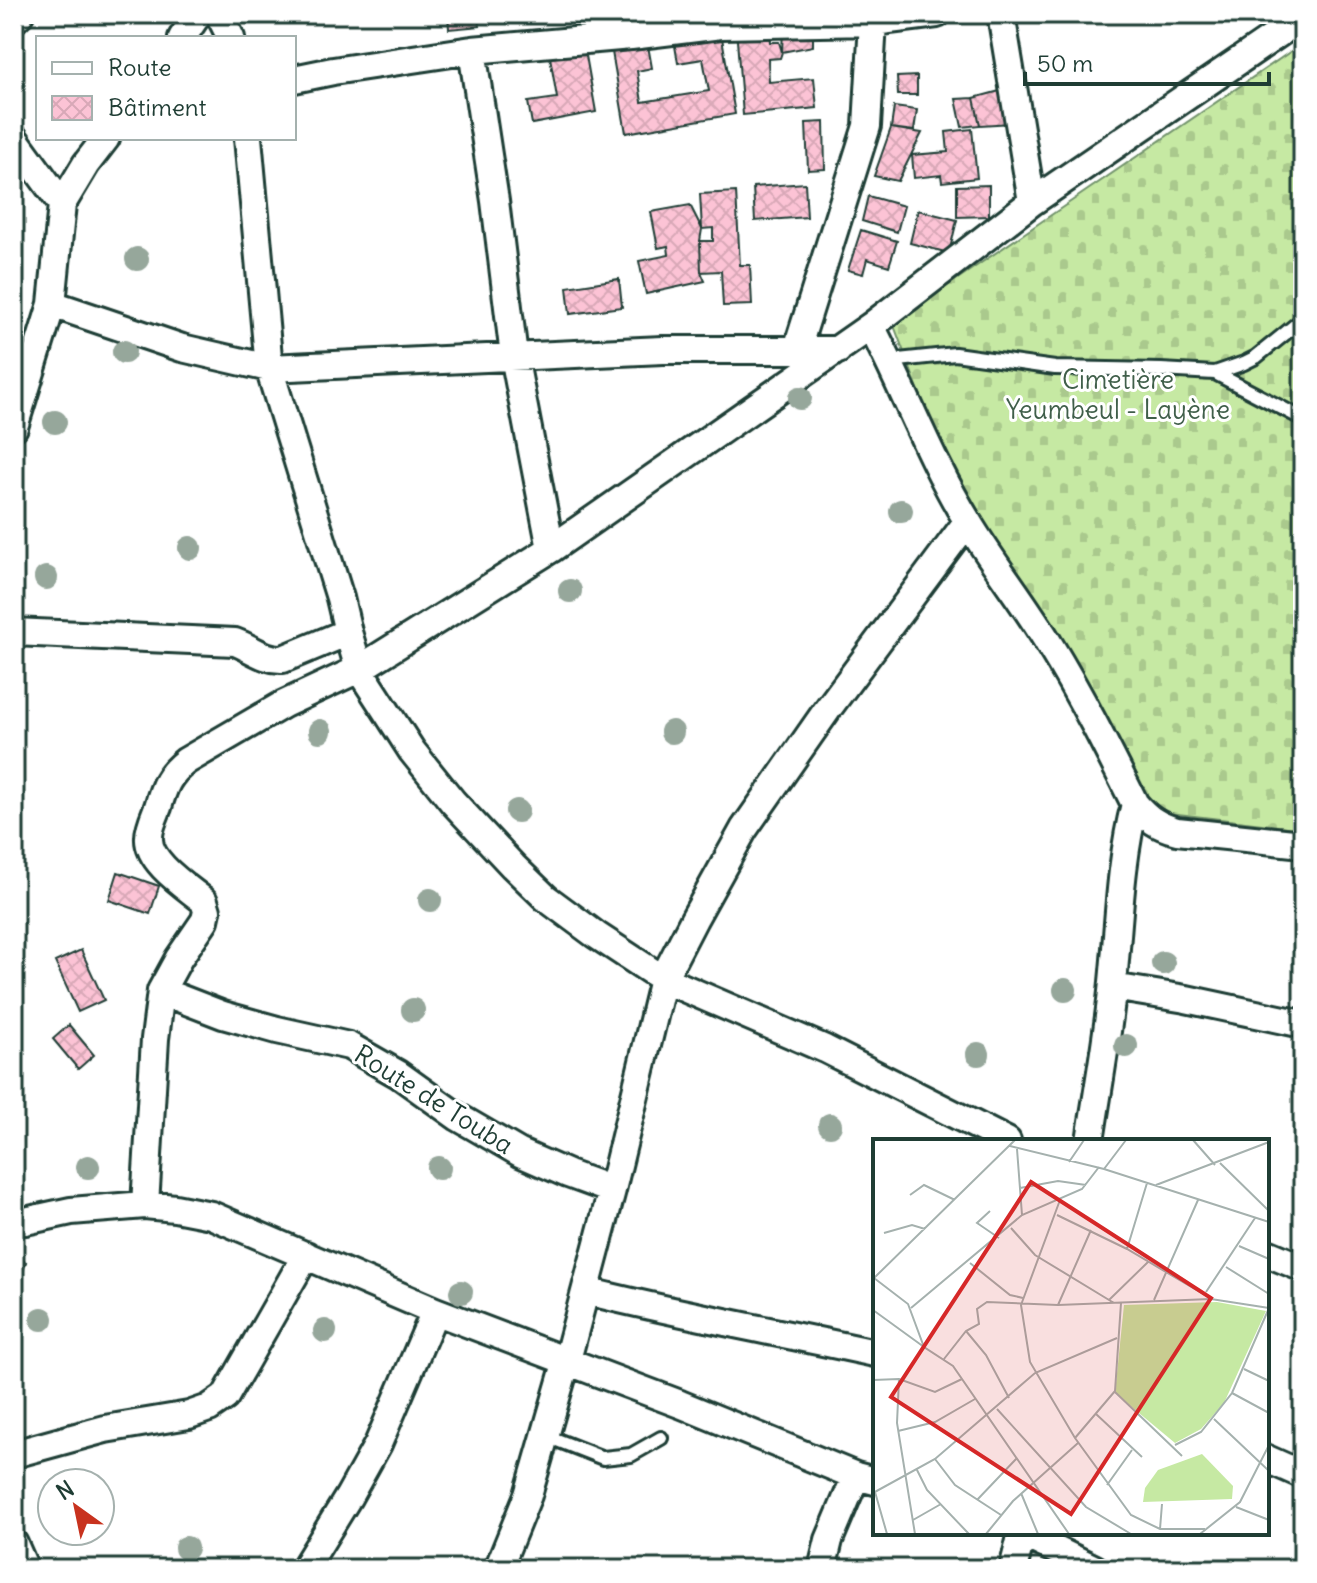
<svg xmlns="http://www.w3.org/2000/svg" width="1317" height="1583" font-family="Delius,sans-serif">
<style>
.cemetery{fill:url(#cemetery-stones);stroke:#72936c;stroke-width:2}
.building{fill:url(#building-cross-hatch);stroke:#1f3d34;stroke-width:2}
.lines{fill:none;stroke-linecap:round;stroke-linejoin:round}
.service-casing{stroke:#1f3d34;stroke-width:18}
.minor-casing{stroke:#1f3d34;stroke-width:32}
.service{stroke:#fff;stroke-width:12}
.minor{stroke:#fff;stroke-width:26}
.tree{fill:#96a79b}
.labels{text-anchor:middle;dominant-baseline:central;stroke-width:6;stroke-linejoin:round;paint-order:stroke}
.park-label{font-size:26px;fill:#405f4a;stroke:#fff}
.street-label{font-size:26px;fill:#1f3d34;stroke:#fff}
.inset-road{fill:none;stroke:#a5b1ae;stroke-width:2}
.view{fill:#d62828;fill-opacity:0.15;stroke:#d62828;stroke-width:4}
.inset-edge{fill:none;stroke:#1f3d34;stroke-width:4}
</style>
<defs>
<pattern id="cemetery-stones" width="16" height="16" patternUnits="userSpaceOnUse" patternTransform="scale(2)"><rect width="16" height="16" fill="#c6e9a3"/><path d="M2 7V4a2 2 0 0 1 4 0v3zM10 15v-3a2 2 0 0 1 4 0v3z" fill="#aac98d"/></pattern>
<pattern id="building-cross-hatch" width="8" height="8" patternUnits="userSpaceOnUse" patternTransform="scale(2)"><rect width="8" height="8" fill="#fcc3d5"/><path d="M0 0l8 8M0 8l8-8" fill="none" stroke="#d8a8b7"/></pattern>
</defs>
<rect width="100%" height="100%" fill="#fff"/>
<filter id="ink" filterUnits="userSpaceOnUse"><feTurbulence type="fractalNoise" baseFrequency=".0125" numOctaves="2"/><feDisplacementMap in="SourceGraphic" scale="16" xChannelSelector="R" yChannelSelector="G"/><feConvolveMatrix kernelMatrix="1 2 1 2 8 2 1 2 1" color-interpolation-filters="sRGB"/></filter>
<g filter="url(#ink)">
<path class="cemetery" d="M1303 43V829L1144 810 968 521 893 323Z"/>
<path class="building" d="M448 14H478L480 26 449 29Z
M768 25 770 42H779L782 52 780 58 768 59 769 82 814 78 817 108 743 115 736 28Z
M783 28H813V46L782 52Z
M721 32 735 114 626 133 611 46 647 40 652 68 637 71 642 102 709 91 703 59 678 63 674 40Z
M585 50 596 112 532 124 528 102 557 98 550 57Z
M917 76V95H898L897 77Z
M1007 89 1012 123 980 125 974 98Z
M974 98 980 125 962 127 956 99Z
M894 107 917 110 914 131 891 128Z
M824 122 825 169 808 170 806 123Z
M891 128 922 133 898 181 874 176Z
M972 129 977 178 942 182 941 175 914 178 912 155 948 152 946 132Z
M805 183 807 217 755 221 753 187Z
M989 185V216L957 217V186Z
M736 192 740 265H750L752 305 723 306 721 271 701 272 700 241H713V228L702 229 700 194Z
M868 196 904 206 897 232 862 221Z
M690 205 702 229 700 241 701 272 705 281 646 294 639 261 669 255 668 246 658 248 651 212Z
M918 210 957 220 949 253 910 243Z
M861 230 897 241 889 266 867 259 863 274 848 270Z
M619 279 622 307 570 314 567 287Z
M118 872 159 886 150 914 109 900Z
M81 950 104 1000 78 1012 55 962Z
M69 1025 94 1055 78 1069 53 1039Z
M14 1258 26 1262 14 1298Z"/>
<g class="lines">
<g class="service-casing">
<path id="service" d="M889 361 955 354 1055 368 1161 370 1215 373 1244 363 1256 357 1303 319
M1215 373 1303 419
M544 1435 603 1458 631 1455 661 1438"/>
</g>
<g class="minor-casing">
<path id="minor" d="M219 14 231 38
M1001 14 1032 202
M14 20 20 14
M182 38 198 14
M472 50 495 201 514 356 551 549
M294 79 333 71 472 50 631 36 721 25 873 22 937 14
M14 138 62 204
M248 138 269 368 340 598 348 632 359 669 412 751 453 802 513 866 546 898 596 935 663 979 825 1049 1007 1141
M52 304 182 348 269 368 663 350H838
M871 326C905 391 930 460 968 522 993 564 1024 602 1049 644 1081 696 1108 750 1135 804 1148 819 1158 826 1177 831L1303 844
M797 349 867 126 873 22
M14 427 52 304 62 204 86 164 106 138
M14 632 235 642C252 648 264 660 283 659L348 632
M1113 987 1186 999 1303 1024
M161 991 223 1015 277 1030 349 1046 398 1074 458 1117 520 1153 568 1174 612 1190
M1090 1141C1098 1088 1108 1035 1113 982 1119 923 1120 862 1135 804
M145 1205 155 1039 161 991 179 958 205 920 207 911 204 901C187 887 147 862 149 837 149 828 154 817 158 807 164 786 168 775 186 761L284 704 359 669 551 549 871 326 1032 202 1303 17
M14 1219 25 1221 71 1211 145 1205 175 1208 211 1215 435 1311 680 1404 856 1476 875 1481
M1267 1253 1303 1268
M586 1291C681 1315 779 1332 875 1353
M14 1454 105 1429 189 1415 209 1408 225 1397 306 1255
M1267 1459 1303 1475
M1021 1533 1095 1569
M14 1544 25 1569
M304 1569 349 1496 378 1444 435 1311
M498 1569 528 1495 567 1360 612 1190 663 979 694 919 744 829 827 710 967 522
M822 1569 829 1540 856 1476
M1013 1569 1022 1533"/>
</g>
<use href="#service" class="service"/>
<use href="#minor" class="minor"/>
</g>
<g class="tree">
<circle cx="137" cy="259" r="12"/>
<circle cx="124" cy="352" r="12"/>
<circle cx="800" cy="398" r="12"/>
<circle cx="55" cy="422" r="12"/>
<circle cx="901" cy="511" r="12"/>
<circle cx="190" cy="548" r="12"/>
<circle cx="46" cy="578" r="12"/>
<circle cx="570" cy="591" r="12"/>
<circle cx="320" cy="731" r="12"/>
<circle cx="672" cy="732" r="12"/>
<circle cx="517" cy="811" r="12"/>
<circle cx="430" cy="900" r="12"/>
<circle cx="1163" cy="963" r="12"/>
<circle cx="1065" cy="990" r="12"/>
<circle cx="413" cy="1010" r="12"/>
<circle cx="1126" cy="1046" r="12"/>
<circle cx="978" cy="1054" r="12"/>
<circle cx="830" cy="1125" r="12"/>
<circle cx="88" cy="1167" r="12"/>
<circle cx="439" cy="1168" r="12"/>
<circle cx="461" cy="1292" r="12"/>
<circle cx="42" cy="1319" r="12"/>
<circle cx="325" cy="1331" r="12"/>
<circle cx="186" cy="1548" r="12"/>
</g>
</g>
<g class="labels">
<g class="park-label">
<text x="1118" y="379">Cimetière<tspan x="1118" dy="30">Yeumbeul - Layène</tspan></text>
</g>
<g class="street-label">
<text transform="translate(434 1099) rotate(32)">Route de Touba</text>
</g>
</g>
<g transform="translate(873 1139)">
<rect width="396" height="396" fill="#fff"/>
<path d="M329 315 360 347 359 360 270 363 272 349 285 331Z" fill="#c6e9a3"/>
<path d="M344 163 393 172 351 264 328 290 302 304 242 254 251 166Z" fill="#c6e9a3"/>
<path class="inset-road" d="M320 1 342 26M137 7 231 30 396 83M144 10 149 76M196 23 211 1M347 24 396 72M231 30 253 1M283 46 396 3M147 49 185 42 213 46M37 56 51 46 82 61M187 61 148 166 157 223 202 299 258 376 287 390H332M117 72 104 84 126 99M184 76 254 110 337 159M138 89 162 116 241 164M11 94 39 86 52 90M366 107 396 120M254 110 274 44M97 124 137 156 150 159M353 128 396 155M1 139 35 165 51 208 80 227 196 395M0 140 142 1M333 153 382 79M236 161 275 123M281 161 325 61M185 166 218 91M38 169 149 76 209 50 226 28M0 171 51 208M93 192 113 216 136 259M71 220 93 192 106 185 104 170 114 163 185 166 338 160 396 169M371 230 396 242M26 240 24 284 42 395M0 241 26 240 62 253 89 240M242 253 309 317M359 254 396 274M124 270 213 368 258 395M223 275 269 318M341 280 396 332M25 292 62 283 102 260M202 299 242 252 248 164M302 306 328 293 359 254 396 169M62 320 82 346 128 376M44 331 54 351 96 395M234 346 259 311M2 353 14 395M0 354 62 320 162 234 244 199M148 354 165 395M104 361 144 319M363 368 396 381M40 381 68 365M287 390 289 365M113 395 140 362 205 304M327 395 367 363 396 306"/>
<path class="view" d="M158 43 338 159 198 375 18 258Z"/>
<rect width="396" height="396" class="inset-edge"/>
</g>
<rect width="1317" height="1583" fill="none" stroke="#fff" stroke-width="48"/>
<rect x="24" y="24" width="1269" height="1535" fill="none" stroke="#1f3d34" stroke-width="3" filter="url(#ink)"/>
<rect x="36" y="36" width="260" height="104" fill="#ffffff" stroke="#a5b1ae" stroke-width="2"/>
<rect x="52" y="62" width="40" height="12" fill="#ffffff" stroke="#a5b1ae" stroke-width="2"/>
<text x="108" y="76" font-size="24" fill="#1f3d34">Route</text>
<rect x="52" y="96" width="40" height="24" fill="url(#building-cross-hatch)" stroke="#a5b1ae" stroke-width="2"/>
<text x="108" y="116" font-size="24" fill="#1f3d34">Bâtiment</text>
<g transform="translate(76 1507) rotate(327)"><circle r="38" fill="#ffffff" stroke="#a5b1ae" stroke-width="2"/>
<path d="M0-6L14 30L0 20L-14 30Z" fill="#c8321e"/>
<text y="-12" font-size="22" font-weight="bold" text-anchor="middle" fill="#1f3d34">N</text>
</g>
<path d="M1025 72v12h244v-12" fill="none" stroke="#1f3d34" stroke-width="4"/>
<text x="1037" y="72" font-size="24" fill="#1f3d34" stroke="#ffffff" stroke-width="6" paint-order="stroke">50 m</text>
</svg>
